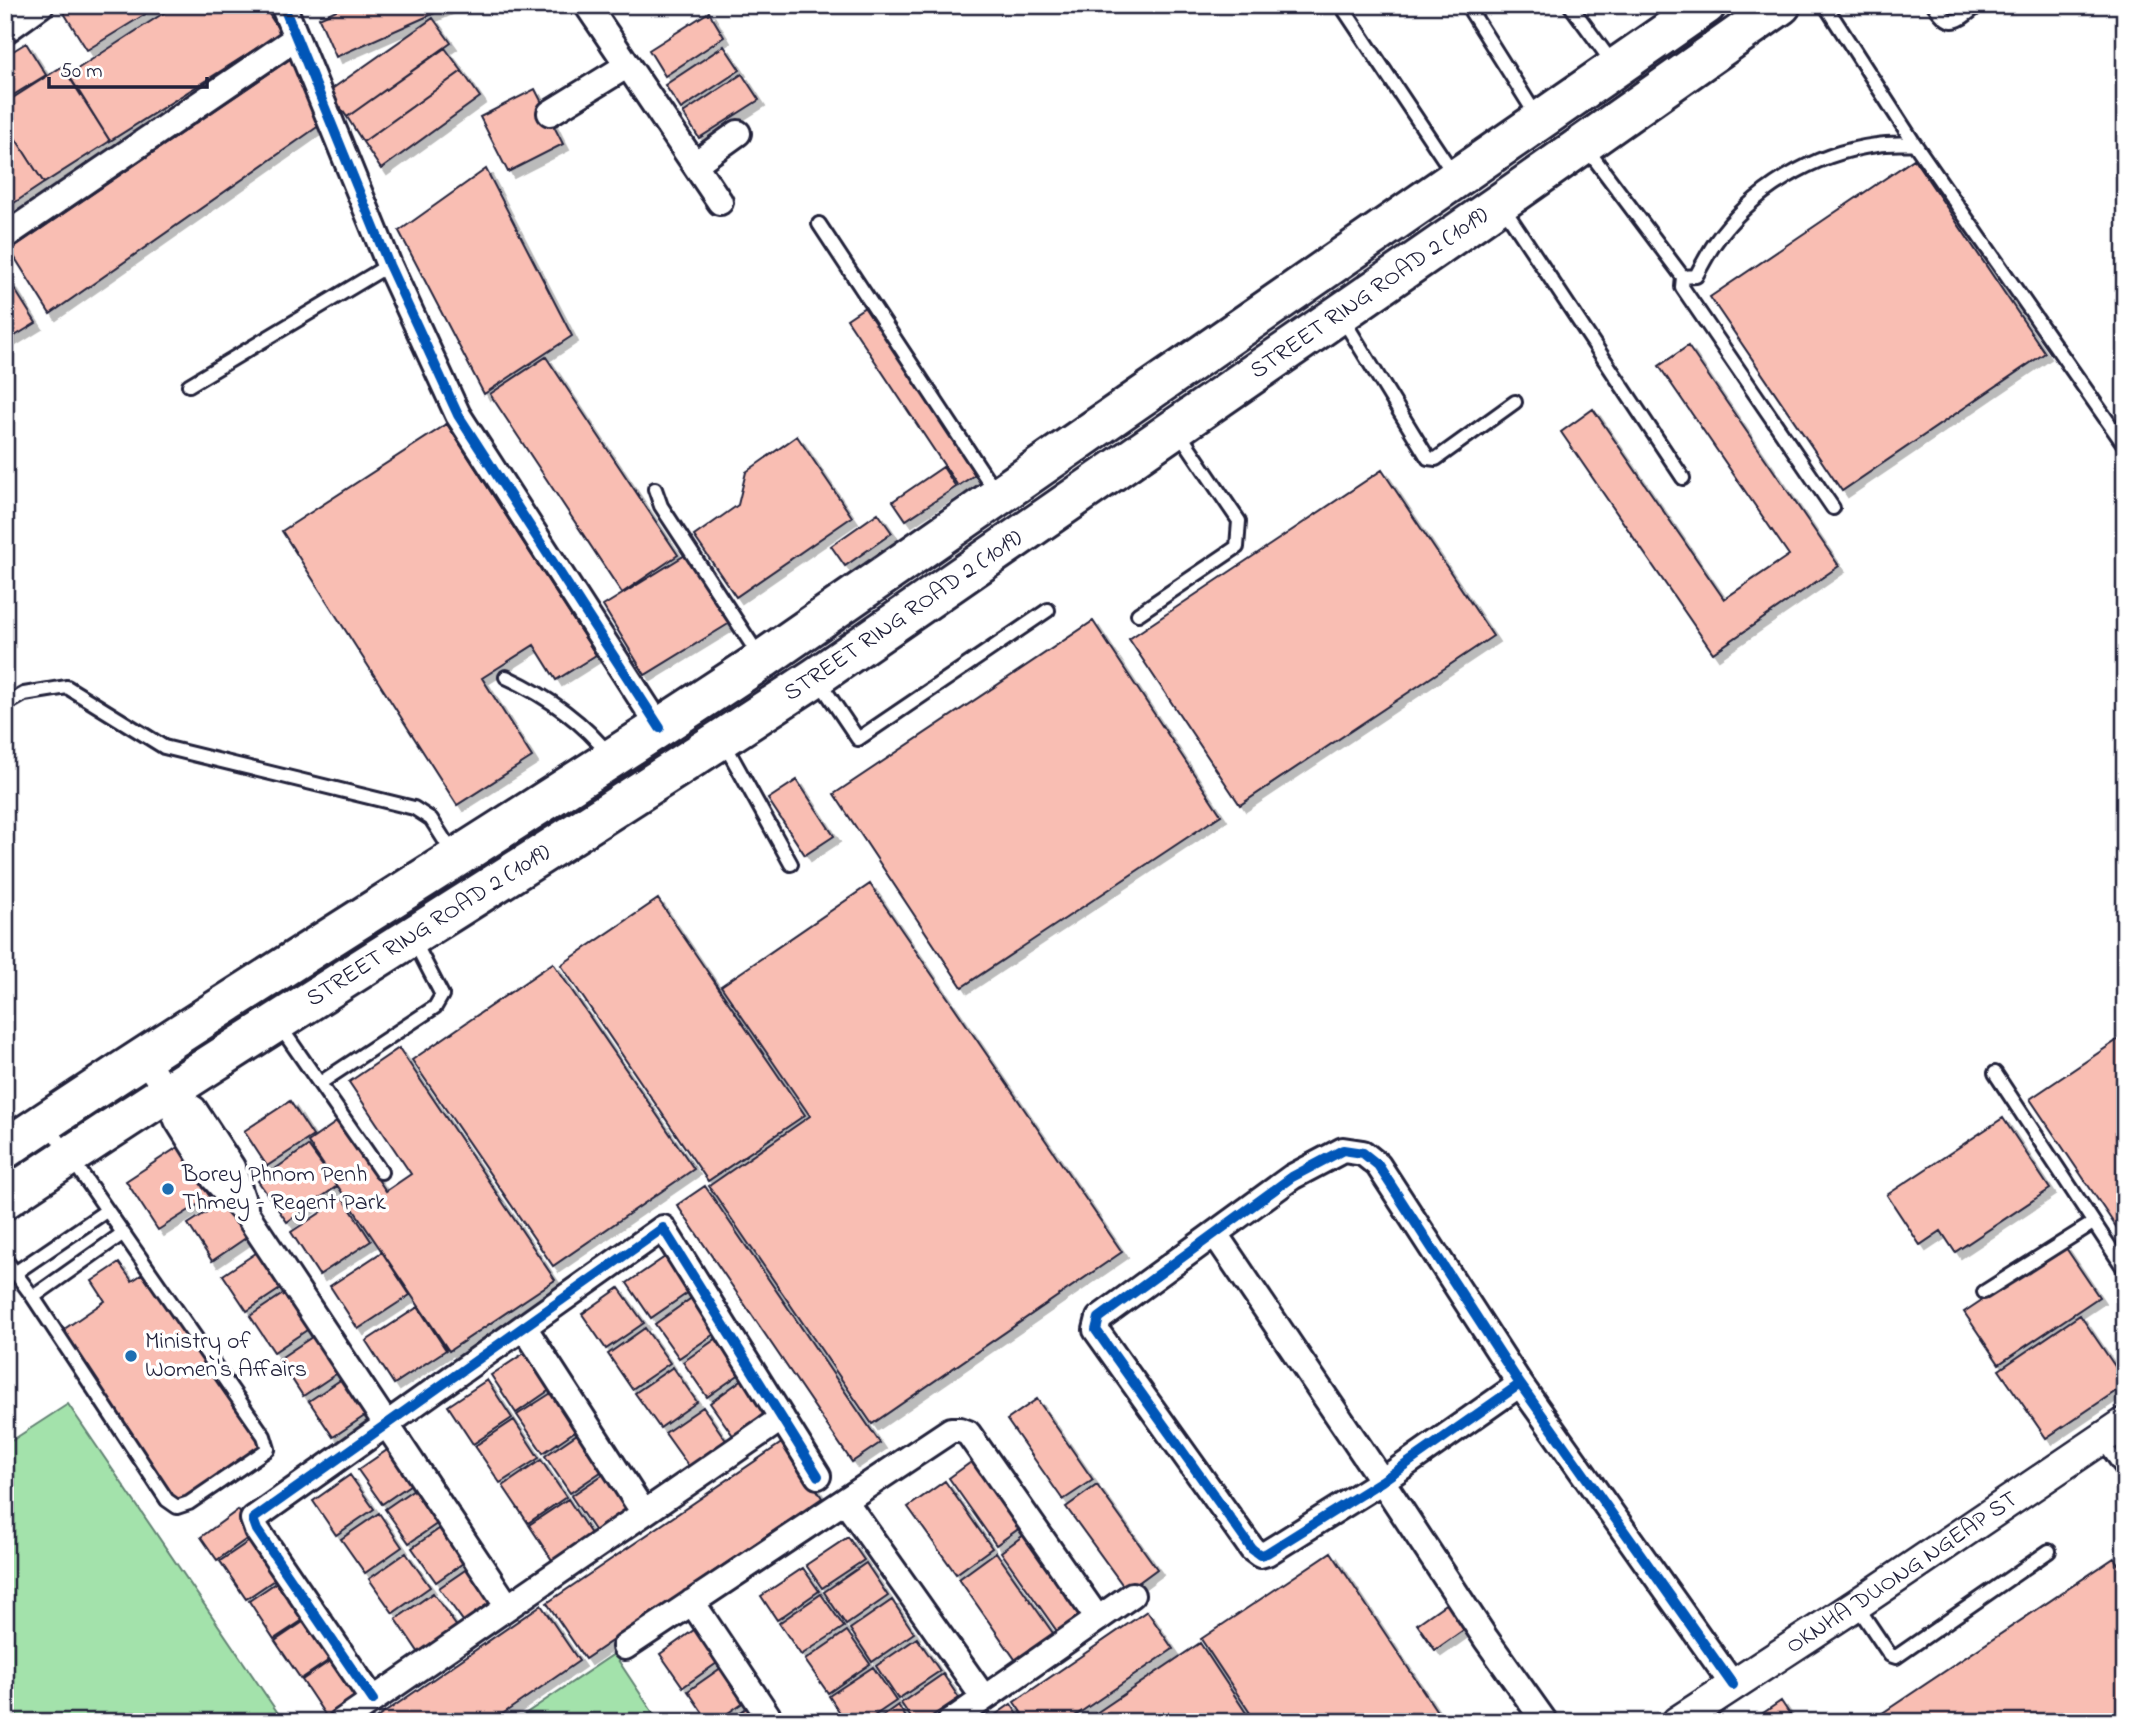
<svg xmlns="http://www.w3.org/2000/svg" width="2130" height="1727" font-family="'Indie Flower',sans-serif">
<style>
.green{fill:#a3e2ab;stroke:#628273;stroke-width:2}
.building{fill:#f9beb3;stroke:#22223b;stroke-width:2;filter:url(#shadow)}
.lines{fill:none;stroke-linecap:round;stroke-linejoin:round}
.service-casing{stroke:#22223b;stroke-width:18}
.minor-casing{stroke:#22223b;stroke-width:30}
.tertiary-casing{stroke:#22223b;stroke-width:35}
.primary-casing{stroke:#22223b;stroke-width:44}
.service{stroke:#fff;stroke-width:12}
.minor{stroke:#fff;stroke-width:24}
.tertiary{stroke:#fff;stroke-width:30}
.primary{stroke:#fff;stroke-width:38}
.cycleway-casing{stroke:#fff;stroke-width:15}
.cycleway{stroke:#0057b8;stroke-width:10}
.poi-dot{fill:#1f6fb2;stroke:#fff;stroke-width:2.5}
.labels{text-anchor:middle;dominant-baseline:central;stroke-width:7;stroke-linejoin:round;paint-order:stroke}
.street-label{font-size:24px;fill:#22223b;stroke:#fff}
.poi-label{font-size:24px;fill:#22223b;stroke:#fff;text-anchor:start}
</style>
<defs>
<filter id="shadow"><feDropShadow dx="6" dy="6" stdDeviation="0" flood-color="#0004"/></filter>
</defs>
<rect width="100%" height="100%" fill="#fff"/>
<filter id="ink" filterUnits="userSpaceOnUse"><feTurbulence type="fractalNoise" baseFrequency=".0143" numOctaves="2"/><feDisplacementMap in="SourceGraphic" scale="14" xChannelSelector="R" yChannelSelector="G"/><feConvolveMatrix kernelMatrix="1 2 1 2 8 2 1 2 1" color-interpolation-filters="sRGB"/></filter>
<g filter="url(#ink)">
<path class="green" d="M68 1404 284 1722H21L5 1698V1445Z
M614 1654 659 1722H513Z"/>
<path class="building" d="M59 5H149L152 10 87 50Z
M176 5H263L281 33 110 141 68 75Z
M347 5H453L336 57 319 18Z
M709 12 724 37 665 76 649 50Z
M433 18 451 43 347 117 329 91Z
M26 43 46 75 5 100V56Z
M724 46 740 70 681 109 665 85Z
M445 48 462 71 363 142 347 117Z
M293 57 323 123 50 314 10 250Z
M63 66 110 141 44 183 5 122V103Z
M462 71 480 97 381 169 363 142Z
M742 74 759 100 699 138 683 113Z
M535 89 563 144 508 172 480 117Z
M5 122 44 183 5 209Z
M1914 159 2045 353 1842 491 1710 297Z
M486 169 572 336 484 394 399 231Z
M5 274 36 323 5 342Z
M868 305 980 471 958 486 847 319Z
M1688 346 1839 566 1713 653 1561 432 1593 409 1724 599 1789 555 1659 366Z
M546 357 678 555 622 593 490 394Z
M447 424 596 655 556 680 534 645 482 678 532 757 457 805 282 531Z
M797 436 852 517 736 597 694 536 738 505 746 472Z
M943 467 956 487 906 520 893 501Z
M1382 470 1493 636 1240 805 1129 639Z
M878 513 892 533 845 566 831 546Z
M687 554 730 623 645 675 603 606Z
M1093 621 1221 815 962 987 834 794Z
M797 780 834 836 805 855 768 799Z
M870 884 1122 1252 872 1424 709 1186 810 1116 721 986Z
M658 899 805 1115 708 1181 561 965Z
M553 963 694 1169 553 1266 412 1060Z
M2125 1035V1240L2030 1099Z
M399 1048 555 1280 449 1351 308 1142 338 1121 386 1191 411 1174 349 1082Z
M290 1101 313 1136 267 1166 244 1131Z
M2003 1118 2050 1189 1955 1252 1941 1231 1920 1245 1887 1195Z
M308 1146 337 1186 287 1222 258 1181Z
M178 1147 210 1197 158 1230 126 1181Z
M705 1186 880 1443 852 1462 677 1205Z
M230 1197 253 1233 212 1261 188 1224Z
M343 1198 371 1241 319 1275 291 1232Z
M2064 1245 2099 1297 1999 1364 1964 1312Z
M265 1247 289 1283 247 1311 223 1275Z
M382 1252 410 1295 358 1329 330 1286Z
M665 1257 689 1292 651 1318 627 1283Z
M119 1263 132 1281 147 1271 260 1436 262 1447 178 1505 60 1332 105 1301 92 1281Z
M292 1288 316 1324 274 1352 250 1316Z
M619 1288 644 1323 606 1349 582 1314Z
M693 1297 717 1332 679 1358 655 1324Z
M418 1307 446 1350 394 1384 366 1341Z
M2080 1315 2125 1381V1385L2046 1438 1999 1370Z
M645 1328 670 1363 632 1389 608 1354Z
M321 1331 345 1368 303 1396 279 1359Z
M720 1336 744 1371 707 1397 683 1362Z
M529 1350 554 1387 516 1413 491 1375Z
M673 1367 697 1402 660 1428 635 1393Z
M351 1373 375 1409 333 1437 309 1401Z
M747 1376 771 1411 734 1437 710 1403Z
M487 1380 512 1418 473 1444 448 1406Z
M556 1390 581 1427 543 1453 517 1415Z
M1037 1399 1093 1480 1063 1500 1007 1420Z
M703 1407 727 1442 690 1468 665 1433Z
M514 1420 539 1458 500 1483 475 1446Z
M583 1430 608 1467 570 1493 545 1456Z
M786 1440 822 1498 585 1659 547 1603Z
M396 1444 420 1478 382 1504 358 1470Z
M981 1455 1028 1522 996 1545 949 1478Z
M541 1460 566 1497 528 1523 503 1486Z
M610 1470 635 1507 596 1533 571 1496Z
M350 1475 374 1509 336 1535 313 1501Z
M945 1481 992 1548 956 1574 908 1507Z
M423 1483 447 1517 409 1543 385 1509Z
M1097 1485 1157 1569 1127 1591 1066 1507Z
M568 1499 593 1537 554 1563 529 1525Z
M238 1510 255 1533 217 1560 201 1537Z
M379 1513 402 1547 365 1573 341 1539Z
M449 1522 473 1556 436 1582 412 1548Z
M1032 1529 1090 1612 1059 1634 1001 1552Z
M257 1536 283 1574 246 1599 220 1561Z
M848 1537 864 1560 822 1588 806 1565Z
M996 1552 1055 1636 1017 1662 959 1579Z
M1331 1552 1444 1722H1256L1201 1639Z
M406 1553 430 1587 393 1613 369 1579Z
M2114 1558 2125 1574V1722H1869Z
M477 1562 501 1596 464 1622 439 1588Z
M866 1563 888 1596 846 1625 824 1592Z
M803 1568 819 1591 777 1620 761 1596Z
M286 1576 312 1614 274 1639 249 1601Z
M433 1593 457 1627 419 1653 396 1619Z
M821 1594 844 1627 801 1655 779 1623Z
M1454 1598 1472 1624 1435 1650 1417 1624Z
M892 1600 914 1633 872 1662 850 1629Z
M541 1605 579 1661 491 1722H371Z
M1147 1611 1173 1649 1066 1722H1028L1014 1702Z
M312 1616 338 1654 301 1679 275 1641Z
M701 1625 724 1658 683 1687 660 1654Z
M847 1631 870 1664 828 1693 805 1660Z
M917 1638 940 1671 898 1699 876 1666Z
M1200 1643 1252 1722H1083Z
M339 1655 364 1694 328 1719 302 1680Z
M728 1663 751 1697 715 1722H709L688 1691Z
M873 1667 896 1701 865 1722H846L829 1696Z
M943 1674 959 1698 923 1722H914L901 1703Z
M1781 1701 1795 1722H1750Z
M754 1703 766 1722H726Z
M1011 1704 1023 1722H985Z
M898 1705 909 1722H874Z"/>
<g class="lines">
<g class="service-casing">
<path id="service" d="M1341 5 1455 176
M1467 5 1538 118
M1570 5 1614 65
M1825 5 1914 143 2125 446
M1934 5C1952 31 1957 21 1979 5
M1587 149 1683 277
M1503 207 1683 478
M819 224 997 494
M1341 316 1428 458 1436 459 1515 402
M189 385 389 265
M655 489 661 506 760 657
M1833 508 1682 287 1683 277 1696 276C1702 265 1708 253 1715 243 1751 191 1813 153 1877 145 1889 143 1902 144 1914 143
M1138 614 1237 547 1239 521 1178 431
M506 677C547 696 582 720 610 756
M819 681 858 739 1048 610
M5 705 24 694 67 687 164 747 414 808 431 819 454 855
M724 743 791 864
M279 1025 381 1172
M1995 1073 2125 1270
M320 1083 435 1007 442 995 414 941
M5 1259 33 1297 122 1234
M15 1273 106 1211
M1984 1292 2093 1223
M33 1297 167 1500 177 1507 189 1503 268 1449 264 1436 48 1125
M2101 1440 2125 1473
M1857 1606 1890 1655 1896 1657 2049 1551"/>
</g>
<g class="minor-casing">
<path id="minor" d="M283 5 389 265 458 415 660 728
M587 5 720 202
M5 31 41 5
M550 113 628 65
M695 164 738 133
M5 236 296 38
M144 1058 167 1092 177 1120 214 1179 248 1216 508 1607
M167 1092 194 1109 232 1167 245 1207
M1215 1234 1382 1481 1486 1639 1545 1722
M524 1327 644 1513
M1520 1384 1382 1481 1267 1553 1260 1555 1252 1549 1096 1330 1099 1318 1292 1177 1343 1150 1363 1153 1378 1165 1520 1384 1733 1685
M845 1501 984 1698
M692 1602 772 1722
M625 1647 951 1430H960L968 1433 1098 1619
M373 1700 257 1530 253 1519 663 1228 818 1476
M341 1722 782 1418
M950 1722 1132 1595"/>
</g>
<g class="tertiary-casing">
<g id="tertiary">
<path id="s1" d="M1677 1722 1856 1605 2125 1423"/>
</g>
</g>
<g class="primary-casing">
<g id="primary">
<path d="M5 1149C254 981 512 827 762 660L1706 5"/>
<path id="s2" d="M5 1199C272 1020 548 855 816 677L1500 203 1781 5"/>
</g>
</g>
<use href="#service" class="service"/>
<use href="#minor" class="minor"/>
<use href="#tertiary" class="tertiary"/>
<use href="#primary" class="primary"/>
<g class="cycleway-casing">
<path id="cycleway" d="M283 5 389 265 458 415 660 728
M1520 1384 1382 1481 1267 1553 1260 1555 1252 1549 1096 1330 1099 1318 1292 1177 1343 1150 1363 1153 1378 1165 1520 1384 1733 1685
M373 1700 257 1530 253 1519 663 1228 818 1476"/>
</g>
<use href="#cycleway" class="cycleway"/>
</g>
</g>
<g class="poi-dot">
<circle cx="168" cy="1189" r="7"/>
<circle cx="131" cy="1356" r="7"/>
</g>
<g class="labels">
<g class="street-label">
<text stroke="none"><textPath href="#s2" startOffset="1638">STREET RING ROAD 2 (1019)</textPath></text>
<text stroke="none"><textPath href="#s2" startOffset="1071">STREET RING ROAD 2 (1019)</textPath></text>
<text stroke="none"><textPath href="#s2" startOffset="504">STREET RING ROAD 2 (1019)</textPath></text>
<text stroke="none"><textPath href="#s1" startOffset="270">OKNHA DUONG NGEAP ST</textPath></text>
</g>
<g class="poi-label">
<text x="182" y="1175">Borey Phnom Penh<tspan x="182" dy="28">Thmey - Regent Park</tspan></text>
<text x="145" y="1342">Ministry of<tspan x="145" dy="28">Women's Affairs</tspan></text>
</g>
</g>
<rect width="2130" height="1727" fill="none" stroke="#fff" stroke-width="28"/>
<rect x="14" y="14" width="2102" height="1699" fill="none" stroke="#22223b" stroke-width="2.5" filter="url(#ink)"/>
<path d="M49 77v10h158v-10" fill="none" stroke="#22223b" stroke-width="3.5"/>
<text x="60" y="77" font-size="21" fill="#22223b" stroke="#ffffff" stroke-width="5" paint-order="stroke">50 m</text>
</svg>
